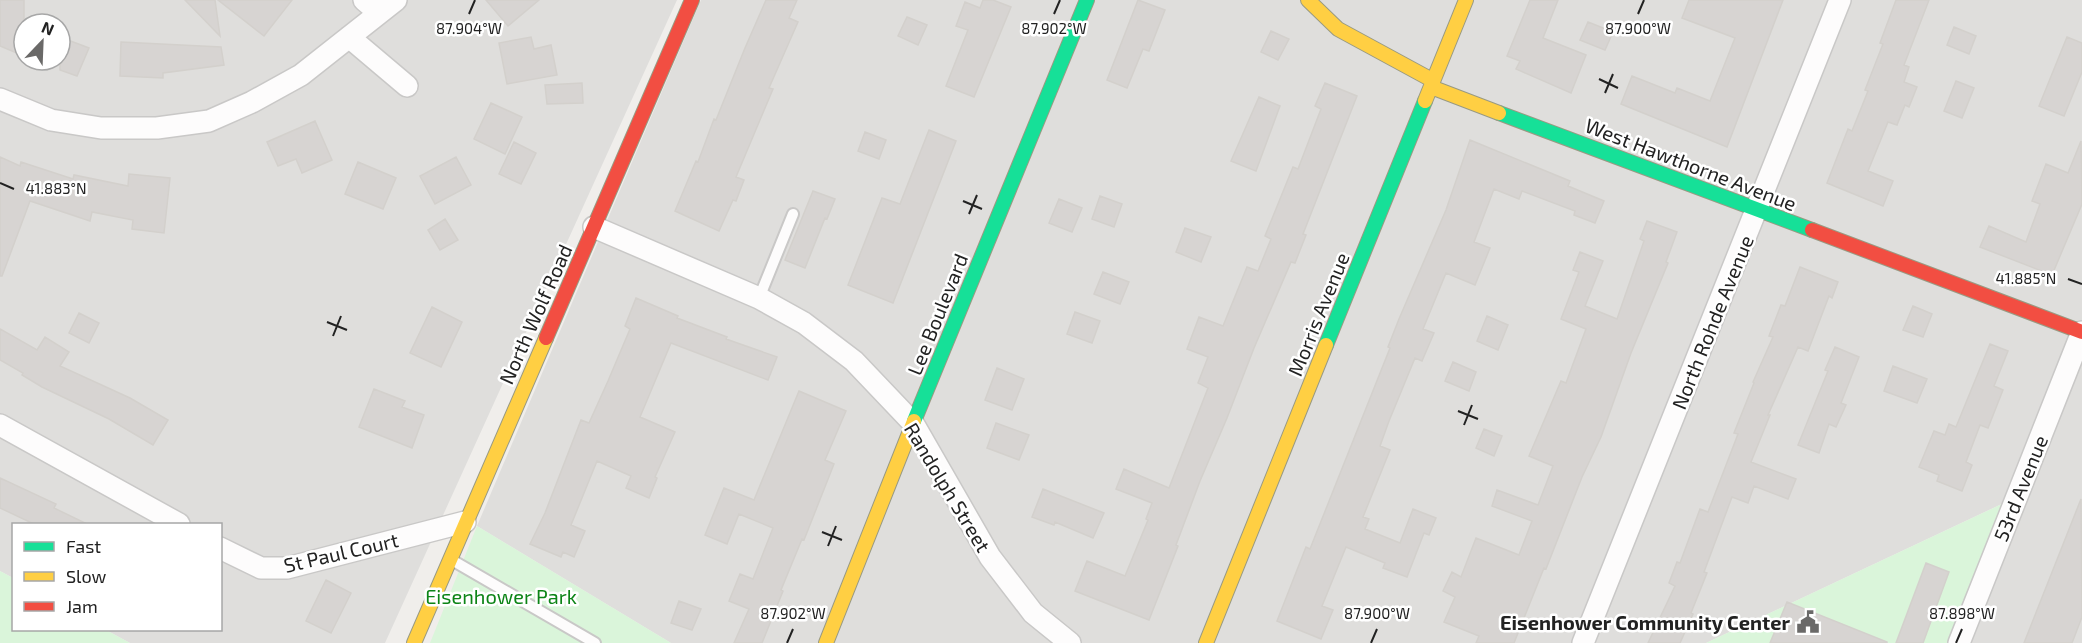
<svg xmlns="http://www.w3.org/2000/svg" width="2082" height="643" font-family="'Exo 2',sans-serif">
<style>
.residential{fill:#dfdedc;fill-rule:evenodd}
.park{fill:#daf5da}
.building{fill:#d7d4d2;stroke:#d3d0cc;stroke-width:1.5}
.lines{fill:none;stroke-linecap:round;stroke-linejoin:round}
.lane-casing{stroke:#c9c8c7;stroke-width:14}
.street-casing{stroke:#c9c8c7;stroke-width:24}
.fast-casing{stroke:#999a82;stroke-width:16}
.slow-casing{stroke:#999a82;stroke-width:16}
.jam-casing{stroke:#999a82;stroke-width:16}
.lane{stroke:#fdfcfc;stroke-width:10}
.street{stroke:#fdfcfc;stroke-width:21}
.fast{stroke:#16e098;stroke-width:14}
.slow{stroke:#ffcf43;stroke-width:14}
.jam{stroke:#f24e42;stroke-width:14}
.ticks{fill:none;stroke:#222;stroke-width:2}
.labels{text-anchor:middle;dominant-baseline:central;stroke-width:5;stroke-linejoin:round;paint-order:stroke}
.street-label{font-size:20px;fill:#222;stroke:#fff}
.park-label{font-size:20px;fill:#0c8416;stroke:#fff}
.poi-label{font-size:20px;font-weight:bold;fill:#222;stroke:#fff;text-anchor:end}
.ticks-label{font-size:15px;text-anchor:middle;fill:#222;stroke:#fff;stroke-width:5;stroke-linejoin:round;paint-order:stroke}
</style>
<rect width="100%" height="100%" fill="#f0eeeb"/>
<path class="residential" d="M0 0H677L385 643H130L106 630H220V524H14L13 578 0 571ZM24 24H60V60H24Z
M701 0H2082V643H1967L2023 494 1706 643H671L477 526Z"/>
<path class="park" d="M2004 503 1950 643H1706Z
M477 526 671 643H430Z
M0 571 13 578 14 630H106L130 643H0Z"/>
<path class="building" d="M0 0H24V56L0 46Z
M185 0H215L220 36Z
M218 0H292L264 36Z
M486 0H539L508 26Z
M766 0H797L789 18 798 22 769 88 773 89 736 177 744 180 736 201 733 200 719 231 675 211 696 161 698 162 714 119 716 120 745 48Z
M983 0H993L1011 7 974 97 946 86 968 30 956 26 965 2 980 8Z
M1138 0 1165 10 1149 51 1143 49 1127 88 1107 80Z
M1530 0H1558L1543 38 1586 55 1571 93 1516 69 1520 61 1507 56Z
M1689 0H1783L1727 147 1621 104 1632 76 1675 93 1677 88 1710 101 1735 38 1682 18Z
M1896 0H1929L1904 65 1909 67 1904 82 1917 87 1909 107 1905 105 1897 125 1888 122 1868 171 1893 181 1883 206 1827 183 1848 129 1852 131 1868 91 1865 90 1883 44 1880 43Z
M907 17 927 25 918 45 898 36Z
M1588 22 1613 32 1605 50 1580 40Z
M1954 27 1976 36 1969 54 1947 45Z
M1271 31 1289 39 1278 60 1261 52Z
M60 37 89 48 77 76 60 70Z
M531 37 534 49 551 45 557 75 507 84 499 43Z
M2067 37 2082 43V72L2064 116 2039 106Z
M121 42 221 47 224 65 163 73V78L120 76Z
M1956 81 1974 88 1962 118 1944 111Z
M582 83 583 103 547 104 545 85Z
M1325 83 1357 96 1303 234 1306 235 1295 263 1291 262 1254 348 1227 418 1200 481 1176 545 1178 546 1149 620 1075 591 1087 561 1125 576 1148 520 1146 519 1152 503 1116 489 1124 469 1169 488 1208 388 1198 383 1208 357 1187 349 1199 317 1223 326 1247 267 1258 271 1271 239 1265 236 1293 167 1298 169 1321 109 1315 106Z
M1259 97 1280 106 1256 171 1231 161Z
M491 103 522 117 505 154 474 139Z
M315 121 332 160 302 173 296 159 278 166 267 142Z
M929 130 956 141 893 303 848 285 882 198 900 204Z
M865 132 886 140 879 159 858 151Z
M1470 140 1570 181 1568 186 1604 201 1595 223 1574 215 1575 211 1522 191 1519 199 1494 189 1474 242 1490 248 1475 285 1446 273 1423 329 1434 333 1422 361 1415 358 1389 421 1380 446 1390 450 1363 517 1369 519 1365 529 1400 543 1413 509 1436 518 1429 535 1424 533 1407 577 1383 568 1385 563 1346 547 1322 606 1333 610 1321 639 1277 621 1306 547 1310 549 1390 348 1388 347 1399 319 1446 210Z
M2081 141 2082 204 2052 275 1980 247 1989 226 2026 242 2040 204 2032 201 2046 164 2068 173Z
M514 142 536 153 521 184 499 174Z
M0 157 20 166 21 162 73 179 74 175 128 186 129 174 170 178 164 233 132 229 133 220 92 212 90 221 30 201 2 276H0Z
M456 157 471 185 435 204 420 176Z
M358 162 396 178 383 209 345 194Z
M813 191 835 199 827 219 825 218 805 268 785 260Z
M1100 196 1122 204 1114 227 1092 219Z
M1059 199 1082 208 1072 232 1049 223Z
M445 219 458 240 440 250 428 230Z
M1647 221 1677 232 1666 262 1668 263 1631 353 1601 437 1582 477 1546 569 1544 568 1514 643H1476L1479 636 1444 622 1455 597 1443 591 1452 572 1461 577 1476 538 1519 555 1532 521 1492 506 1497 490 1538 505 1553 466 1529 456 1561 381 1566 383 1586 329 1561 319 1579 272 1573 270 1580 252 1603 261 1585 306 1617 319 1644 241 1640 239Z
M1185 228 1211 237 1201 262 1176 252Z
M1800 267 1838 282 1832 298 1829 296 1808 351 1798 347 1768 415H1770L1751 462 1796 479 1788 499 1754 486 1748 503 1732 497 1704 572 1707 573 1691 613 1693 614 1680 643H1648L1675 586 1669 583 1677 562 1680 563 1700 509 1708 512 1738 434 1734 433 1754 383 1753 382 1773 337 1769 336 1781 305 1785 306Z
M1103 272 1129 282 1120 304 1094 294Z
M636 298 678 316 677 318 727 337 726 339 777 357 768 380 671 343 640 417 675 432 655 477 657 478 649 498 626 488 631 476 597 461 571 525 585 531 574 557 563 552 561 557 530 544 545 513 581 420 589 423 608 381 630 329 625 326Z
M1913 306 1932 314 1923 337 1903 330Z
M432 307 462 322 441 367 410 353Z
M1075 312 1100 321 1092 343 1067 334Z
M79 313 99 323 89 343 69 333Z
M1487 316 1508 325 1498 350 1477 341Z
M0 329 37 350 45 337 69 352 60 366 130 398 168 420 153 445 109 419 42 387 22 375 23 373 0 360Z
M1990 344 2008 351 1994 386 2003 390 1988 428 1980 425 1966 462 1972 465 1962 491 1937 481 1939 475 1919 467 1934 431 1945 435 1949 424 1956 427Z
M1835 347 1859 357 1841 403 1846 405 1836 427 1829 424 1819 453 1798 445 1828 371 1825 370Z
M1453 362 1476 372 1469 391 1445 381Z
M1893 366 1927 379 1917 403 1884 391Z
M997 368 1024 379 1012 410 985 400Z
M374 389 405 401 402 407 424 415 412 448 359 427Z
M799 391 846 411 825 460 834 464 804 540 802 539 781 590 783 591 762 643H734L749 609 729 601 740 574 753 579 773 528 739 514 727 544 705 535 724 488 754 500Z
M996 423 1029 435 1019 460 987 448Z
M1484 429 1502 436 1494 456 1476 448Z
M0 478 56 504 54 508 89 525H36L0 508Z
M1043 489 1104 513 1093 538 1055 522 1054 525 1032 517Z
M2081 499 2082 617 2072 643H2024Z
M1926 563 1949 572 1923 643H1896Z
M326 580 351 593 331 633 306 621Z
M679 601 701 609 692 630 671 623Z
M1787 602 1887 642V643H1770Z"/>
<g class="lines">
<g class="lane-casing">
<path id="lane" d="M759 298 793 214
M450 559 595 643"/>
</g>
<g class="street-casing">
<path id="street" d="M364 0 379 13
M349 37 407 86
M0 99 51 120 101 128H157L209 121 252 102 301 75 396 0
M594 227 759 298 804 323 854 361 913 423 990 557 1033 613 1070 643
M0 425 179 524
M220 548 261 568H287L465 522
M1583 643 1840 0
M1959 643 2082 332"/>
</g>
<g class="fast-casing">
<path id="fast" d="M1499 113 1812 230
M1326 345 1425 101
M914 421 1087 0"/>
</g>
<g class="slow-casing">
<path id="slow" d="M1308 0 1338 29 1432 80 1431 87 1499 113
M1425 101 1466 0
M414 643 546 338
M826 643 914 421
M1206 643 1326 345"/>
</g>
<g class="jam-casing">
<path id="jam" d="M1812 230 2082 332
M546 338 692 0"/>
</g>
<use href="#lane" class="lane"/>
<use href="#street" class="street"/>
<use href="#fast" class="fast"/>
<use href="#slow" class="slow"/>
<use href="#jam" class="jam"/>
</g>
<path class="ticks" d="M469 14 475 0M1054 14 1060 0M1638 14 1644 0M1599 79 1618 88M1605 93 1613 74M0 183 14 189M963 201 982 209M969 214 977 195M2068 279 2082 284M327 322 347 330M333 336 341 316M1458 411 1478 419M1464 425 1472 405M822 532 842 540M828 546 836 526M787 643 793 629M1371 643 1377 629M1956 643 1962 629"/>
<defs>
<g id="civic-bare" transform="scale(1.8)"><path d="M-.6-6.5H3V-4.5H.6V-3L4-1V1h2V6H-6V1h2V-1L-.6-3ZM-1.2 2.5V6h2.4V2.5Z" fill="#6a6968" stroke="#fff" stroke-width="2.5" paint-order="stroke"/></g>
</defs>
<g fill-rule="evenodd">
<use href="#civic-bare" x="1808" y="622"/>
</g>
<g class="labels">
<g class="street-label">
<text transform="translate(1691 164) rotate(21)">West Hawthorne Avenue</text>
<text transform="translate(535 314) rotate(-66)">North Wolf Road</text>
<text transform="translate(937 314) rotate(-68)">Lee Boulevard</text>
<text transform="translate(1318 314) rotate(-68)">Morris Avenue</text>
<text transform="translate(1712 322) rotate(-68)">North Rohde Avenue</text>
<text transform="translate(948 487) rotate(59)">Randolph Street</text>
<text transform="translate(2020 488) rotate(-68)">53rd Avenue</text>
<text transform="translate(341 552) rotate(-13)">St Paul Court</text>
</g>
<g class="park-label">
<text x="501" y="596">Eisenhower Park</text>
</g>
<g class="poi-label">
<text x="1790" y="622">Eisenhower Community Center</text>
</g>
</g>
<g class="ticks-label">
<text x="469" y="34">87.904°W</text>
<text x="1054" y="34">87.902°W</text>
<text x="1638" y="34">87.900°W</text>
<text x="56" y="194">41.883°N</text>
<text x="2026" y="284">41.885°N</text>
<text x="793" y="619">87.902°W</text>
<text x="1377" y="619">87.900°W</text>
<text x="1962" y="619">87.898°W</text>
</g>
<rect x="12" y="523" width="210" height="108" fill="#ffffff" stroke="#a7a7a7" stroke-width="1.5"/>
<rect x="24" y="542" width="30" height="9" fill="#16e098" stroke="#a7a7a7" stroke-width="1.5"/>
<text x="66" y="553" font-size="18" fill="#222222">Fast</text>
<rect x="24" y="572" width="30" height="9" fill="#ffcf43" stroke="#a7a7a7" stroke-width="1.5"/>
<text x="66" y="583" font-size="18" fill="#222222">Slow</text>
<rect x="24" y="602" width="30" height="9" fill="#f24e42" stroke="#a7a7a7" stroke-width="1.5"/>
<text x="66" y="613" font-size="18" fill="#222222">Jam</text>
<g transform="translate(42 42) rotate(23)"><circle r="28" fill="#ffffff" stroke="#a7a7a7" stroke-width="1.5"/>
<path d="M0-4.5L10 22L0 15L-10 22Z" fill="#6a6968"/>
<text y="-9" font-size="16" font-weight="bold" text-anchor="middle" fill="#222222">N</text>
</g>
</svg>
